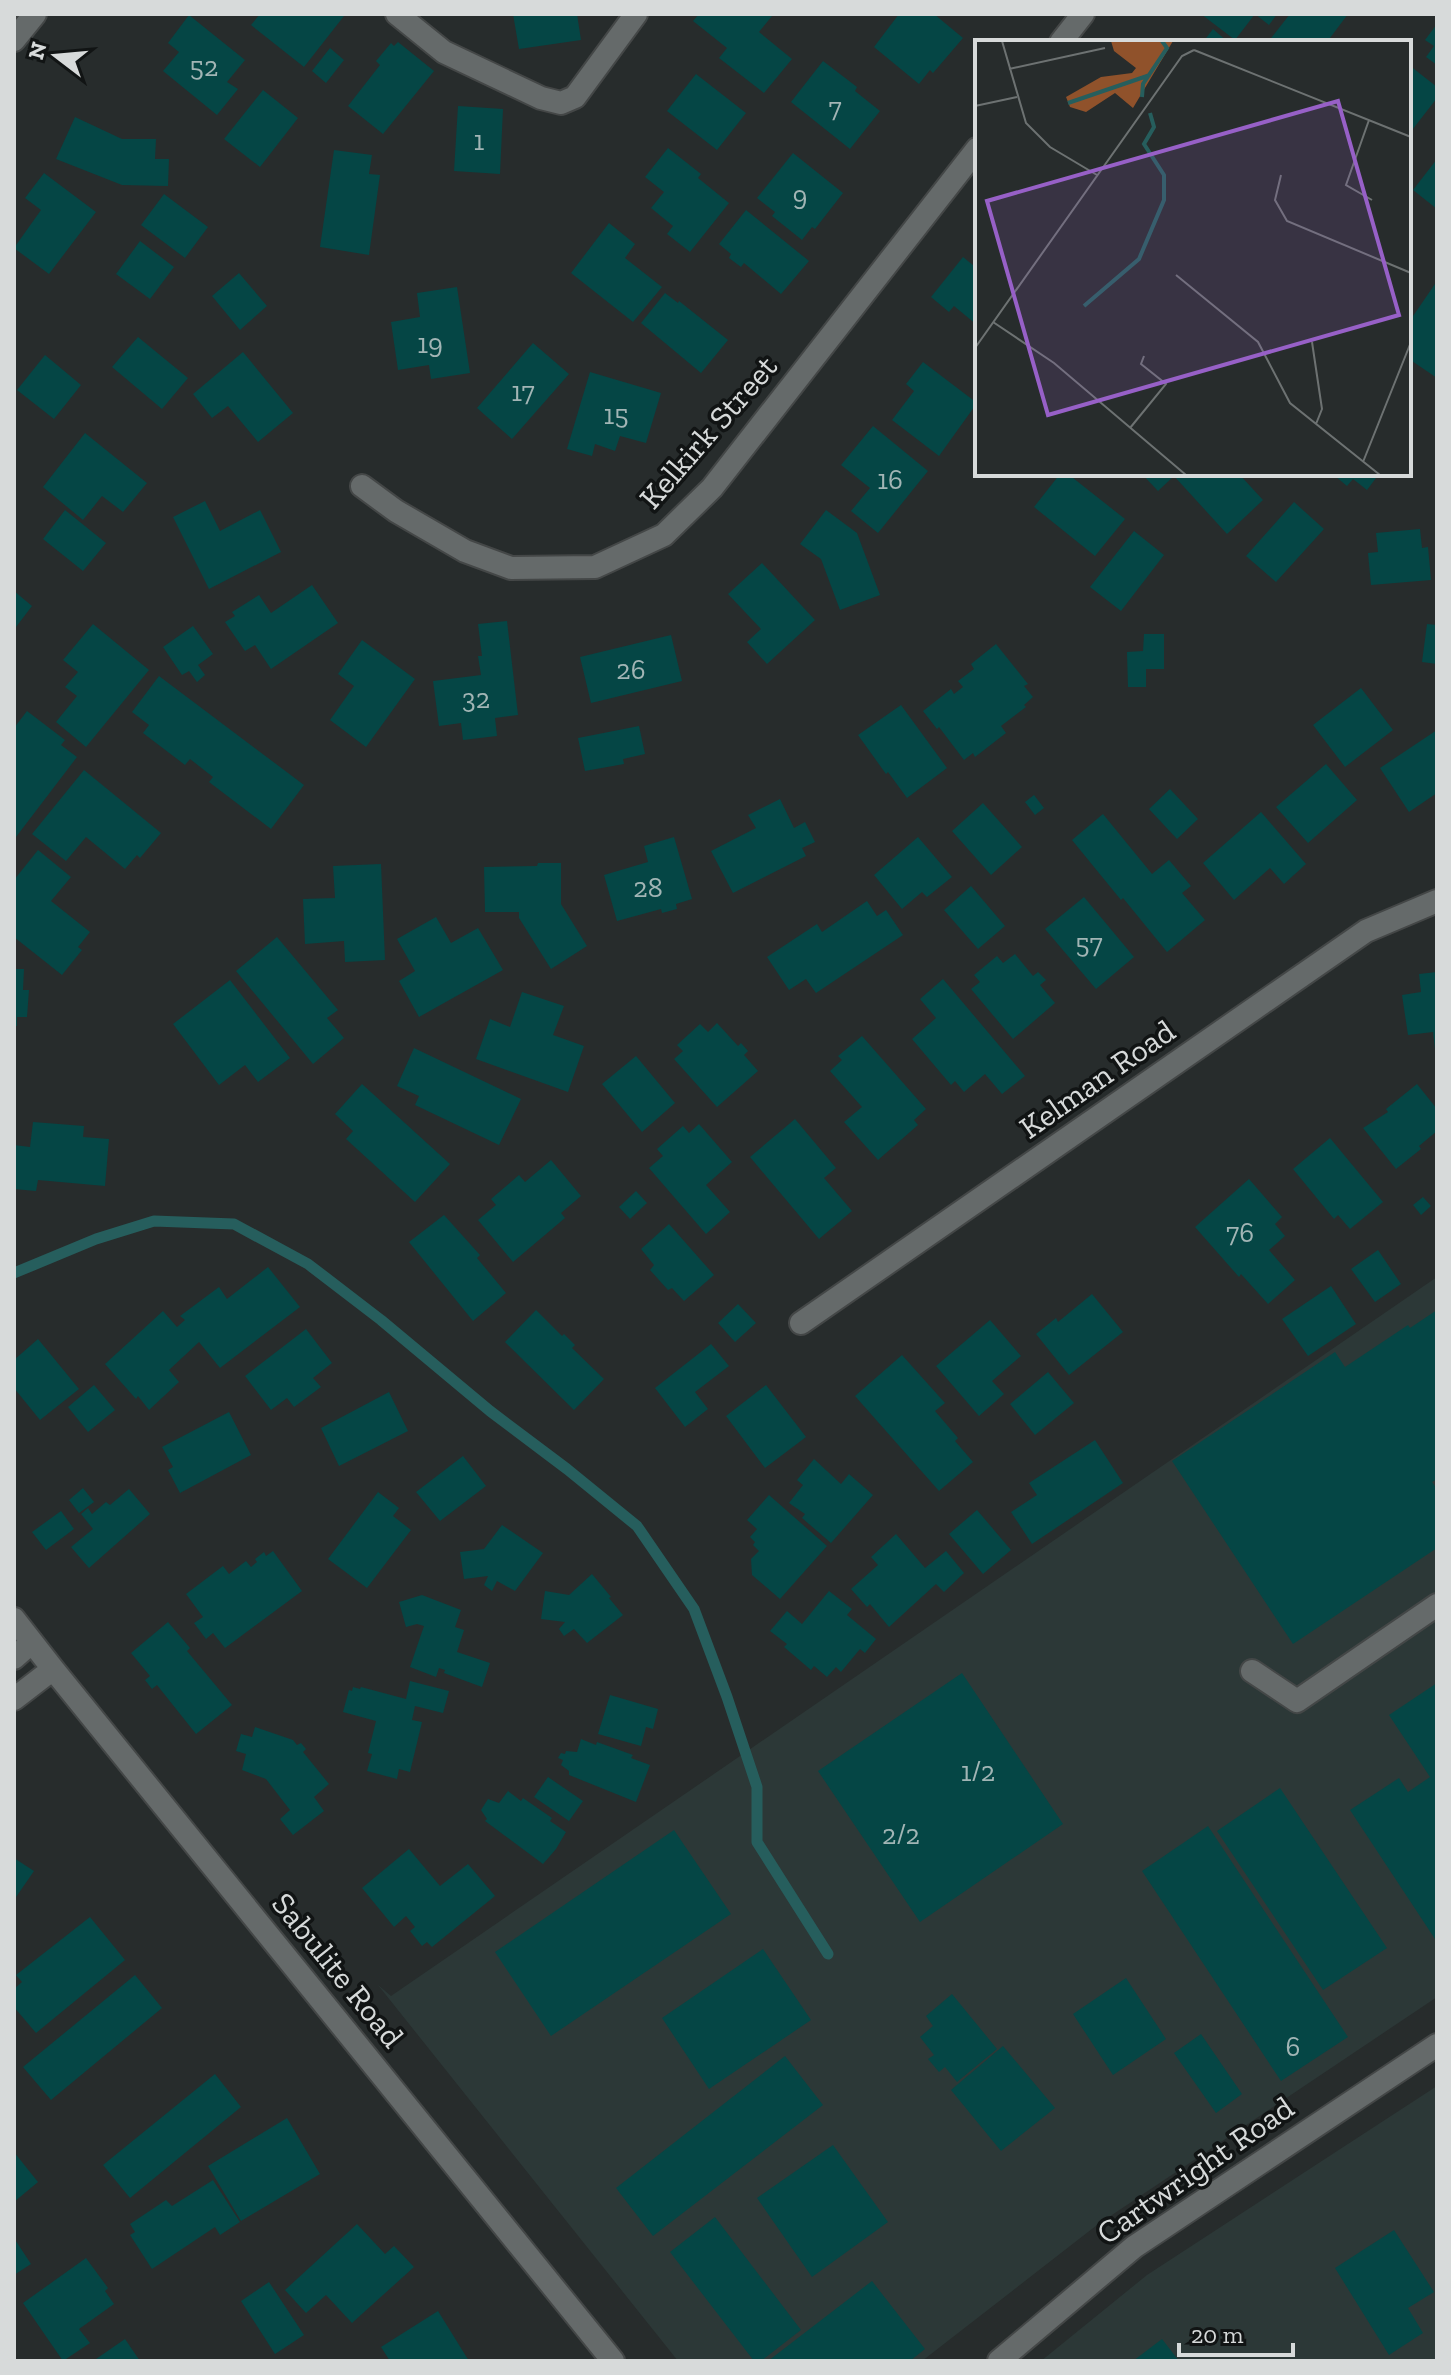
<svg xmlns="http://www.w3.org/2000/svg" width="1451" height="2375" font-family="'Zilla Slab',serif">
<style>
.built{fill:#2c3837}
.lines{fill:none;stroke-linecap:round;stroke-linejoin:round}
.stream{stroke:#265e5d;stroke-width:11}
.building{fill:#054645}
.service-casing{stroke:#444747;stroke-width:26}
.minor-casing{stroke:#444747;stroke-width:26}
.tertiary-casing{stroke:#444747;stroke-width:26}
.service{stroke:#656a6a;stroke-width:22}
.minor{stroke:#656a6a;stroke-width:22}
.tertiary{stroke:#656a6a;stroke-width:22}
.labels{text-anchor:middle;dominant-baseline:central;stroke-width:7;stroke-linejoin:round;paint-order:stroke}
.number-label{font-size:28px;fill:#a2b5b5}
.street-label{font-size:32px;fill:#d7dada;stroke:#111414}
.inset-river{fill:none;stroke:#265e5d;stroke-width:4}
.inset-road{fill:none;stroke:#6d7272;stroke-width:2}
.view{fill:#9760c7;fill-opacity:0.15;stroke:#9760c7;stroke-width:4}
.inset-edge{fill:none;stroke:#d7dada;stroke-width:4}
</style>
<rect width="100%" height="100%" fill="#272c2c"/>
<path class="built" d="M1437 1277V1997L1097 2225 922 2361H678L378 1985 391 1996Z
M1437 2086V2361H1041L1147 2275Z"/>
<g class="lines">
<path class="stream" d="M14 1273 96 1239 154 1221 234 1224 308 1264 381 1320 490 1411 567 1469 637 1526 694 1609 727 1697 757 1787V1842L828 1954"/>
</g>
<path class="building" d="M260 14H342L344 16 304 67 251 25Z
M513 14H577L581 40 519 49Z
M699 14H770L772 16 759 32 792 59 764 93 719 58 727 48 693 21Z
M899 14H934L963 38 933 73 930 70 919 84 874 47Z
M1201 14H1277L1269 25 1255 14 1235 40Z
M1290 14H1348L1330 38 1334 42H1268Z
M189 15 245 60 227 82 238 89 217 115 163 71 179 52 168 43Z
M1437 24V65L1426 57 1434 46 1425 40Z
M1213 29 1228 42H1203Z
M398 42 434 71 383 134 348 106 380 65 376 61 391 43 394 46Z
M330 48 344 60 326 83 312 71Z
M823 61 857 87 855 91 880 111 850 149 791 102Z
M1409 65 1437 87V98L1409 134Z
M696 74 746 113 717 150 667 111Z
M263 90 298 118 260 167 224 139Z
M458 106 503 109 500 174 454 171Z
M75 117 122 139H156L155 159H169L168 186 122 185 56 159Z
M668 148 701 174 698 178 729 203 690 252 667 234 673 226 651 208 664 192 645 177Z
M334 150 372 155 369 174 380 175 369 255 320 247Z
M793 153 843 193 815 229 812 227 802 240 772 216 775 212 757 198Z
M1437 159V209L1413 190Z
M44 173 96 212 49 274 14 248 41 210 25 198Z
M164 194 208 227 185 258 141 225Z
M746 210 809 261 781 294 744 263 741 267 729 258 731 254 719 244Z
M609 223 635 244 625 258 662 287 633 322 571 273Z
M140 241 174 267 150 299 116 274Z
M963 257 974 266 977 263V325L954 306 949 312 931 297Z
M239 273 267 306 240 330 212 296Z
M1437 281V378L1409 359V322Z
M457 287 470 373 431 379 429 365 398 370 391 322 420 317 417 293Z
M665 293 678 303 679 301 728 340 701 373 641 323Z
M138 337 188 378 162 409 112 367Z
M533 343 569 374 512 439 477 408Z
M243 352 293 413 258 442 228 406 212 418 193 394Z
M45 355 81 385 54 419 17 390Z
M923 362 977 403 939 456 892 420 914 391 906 384Z
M590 372 661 393 646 443 620 436 615 451 595 444 592 456 567 449Z
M873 426 928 471 878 533 851 511 870 488 841 465Z
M85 433 147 483 123 512 102 496 83 520 43 487Z
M1060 474H1068L1125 519 1095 556 1034 507Z
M1142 474H1239L1263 500 1227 534 1174 476 1158 491Z
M1336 474H1379L1367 490 1353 479 1347 486 1335 476Z
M205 501 220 531 260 510 281 552 209 589 173 517Z
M1294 502 1324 529 1276 582 1246 556Z
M65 510 106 543 83 571 43 539Z
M826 510 857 533 880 595 840 610 821 559 800 544Z
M1420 529 1422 548 1428 547 1431 580 1371 585 1368 553 1378 552 1376 533Z
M1134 531 1164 555 1121 611 1090 587Z
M762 563 815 620 767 664 747 642 761 629 728 594Z
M312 585 338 623 271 669 255 645 245 651 225 622 235 616 232 612 259 595 271 613Z
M14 591 32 606 16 627 14 625Z
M507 621 518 715 495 718 497 736 463 740 461 723 439 726 433 681 481 675 478 656H482L478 624Z
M93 624 149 670 86 747 56 722 77 696 65 687 78 672 63 660Z
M1427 624 1437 625V664L1422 662Z
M193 626 213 654 198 665 205 675 197 682 189 671 182 675 163 647Z
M1144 634H1164V669H1146V687H1128L1127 652 1143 651Z
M671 635 682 681 591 703 580 657Z
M362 640 415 679 366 747 330 720 354 686 338 674Z
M996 644 1028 684 1024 686 1033 697 1024 705 1026 707 1001 726 1006 733 975 757 973 753 964 760 939 727 937 729 923 711 951 689 954 694 963 687 958 681 974 669 971 664Z
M159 676 304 785 271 829 209 782 213 777 190 759 185 765 143 733 149 725 132 712Z
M1361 688 1393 730 1345 767 1313 725Z
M901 705 947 768 907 798 888 772 886 774 858 735Z
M27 711 65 740 61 745 77 757 16 837 14 835V728Z
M639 726 645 754 623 759 624 764 585 771 578 738Z
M1437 730V793L1409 812 1380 768Z
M1326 764 1357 800 1308 843 1276 807Z
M84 770 161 833 140 858 137 855 125 869 86 837 66 861 32 834Z
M1170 789 1198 819 1177 839 1149 809Z
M1034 795 1044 808 1035 815 1025 802Z
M780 799 794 828 805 822 815 842 802 848 806 856 733 893 711 851 756 828 748 815Z
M983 803 1022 847 991 875 952 831Z
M1261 812 1306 864 1284 884 1270 868 1234 900 1203 863Z
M1103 814 1152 874 1169 860 1191 886 1182 893 1205 920 1167 952 1123 898 1121 900 1072 840Z
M674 837 692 899 676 904 677 909 662 913 661 909 617 921 604 875 648 862 644 846Z
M918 837 952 877 927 897 922 892 902 909 874 875Z
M38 850 71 877 51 901 90 932 78 947 82 950 62 975 14 937V880Z
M538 863H561V904L587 946 551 969 519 918V912H485L484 867 537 866Z
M381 864 385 960 345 962 344 941 305 944 303 899 335 898 333 866Z
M971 886 1005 926 978 949 944 910Z
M1084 897 1134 957 1096 989 1045 929Z
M867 901 877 916 886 910 903 935 816 993 806 979 789 990 767 957 817 924 822 932Z
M436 917 451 943 478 928 503 970 419 1017 399 981 415 971 397 939Z
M277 937 338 1010 327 1018 344 1038 313 1064 236 971Z
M1015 954 1033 976 1038 972 1046 980 1040 985 1055 1003 1013 1039 971 989 980 982 974 975 997 956 1003 963Z
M14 969H24L23 990H29L27 1017H17V1026H14Z
M1437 972V1049H1435L1433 1032 1408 1035 1402 995 1421 992 1419 974Z
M943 979 1025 1076 1002 1094 985 1074 964 1092 955 1081 951 1085 912 1039 936 1018 920 999Z
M230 980 290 1058 258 1082 245 1065 219 1085 173 1024Z
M522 992 564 1006 553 1035 584 1046 568 1092 476 1059 490 1019 510 1027Z
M717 1023 738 1046 741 1043 748 1051 744 1055 758 1071 717 1107 674 1059 683 1051 677 1045 700 1024 708 1032Z
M862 1036 926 1109 914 1120 918 1125 878 1160 844 1122 862 1107 830 1071 842 1060 838 1056Z
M414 1048 521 1099 499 1145 415 1105 419 1096 397 1086Z
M636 1056 675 1103 642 1132 602 1084Z
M362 1084 450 1164 415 1202 346 1139 353 1131 335 1114Z
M1417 1084 1437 1109V1131L1419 1146 1421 1149 1396 1169 1363 1128 1388 1112 1386 1109Z
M795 1119 836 1168 824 1178 852 1211 819 1239 750 1157Z
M33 1122 84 1126 83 1137 109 1139 105 1186 38 1180 36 1191 14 1189V1145L30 1147Z
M699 1124 732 1162 706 1185 730 1212 706 1234 649 1168 663 1156 657 1149 683 1126 689 1133Z
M1330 1138 1383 1202 1350 1229 1338 1215 1334 1219 1293 1169Z
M551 1160 581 1196 561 1213 565 1218 513 1262 478 1220 496 1205 491 1199 519 1175 525 1182Z
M1249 1179 1282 1217 1275 1224 1285 1236 1269 1250 1295 1280 1268 1304 1241 1274 1239 1277 1195 1227Z
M636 1191 647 1203 630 1219 619 1207Z
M1423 1197 1431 1206 1421 1215 1413 1205Z
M444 1215 480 1255 477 1258 506 1293 473 1321 409 1242Z
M669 1224 714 1275 684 1301 672 1288 668 1290 650 1270 654 1265 641 1249Z
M1378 1250 1401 1284 1375 1302 1351 1269Z
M268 1267 300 1307 220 1368 199 1342 169 1370 179 1382 149 1410 138 1396 136 1399 105 1364 163 1311 177 1327 185 1320 180 1316 219 1287 227 1299Z
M1331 1286 1356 1324 1308 1356 1282 1319Z
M1092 1294 1123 1332 1069 1375 1036 1334 1056 1318 1058 1322Z
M738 1304 756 1323 735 1342 718 1323Z
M536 1310 562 1336 564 1334 575 1345 572 1348 604 1379 574 1410 505 1342Z
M1437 1310V1479L1432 1482 1437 1489V1548L1293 1644 1172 1461 1335 1352 1345 1367 1408 1325 1410 1328Z
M990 1320 1021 1356 992 1381 1004 1394 979 1416 936 1366Z
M306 1329 332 1363 313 1378 321 1387 294 1407 287 1398 271 1410 245 1376Z
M38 1339 79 1389 40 1420 14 1388V1360Z
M711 1344 729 1366 695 1392 708 1409 685 1427 655 1388Z
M902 1355 945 1403 935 1411 958 1438 955 1441 973 1462 939 1491 855 1396Z
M1048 1372 1074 1403 1035 1435 1010 1404Z
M94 1385 115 1410 88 1432 68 1407Z
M766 1385 806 1437 765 1468 726 1416Z
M389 1392 408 1431 339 1466 321 1428Z
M229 1412 251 1455 180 1493 168 1470 173 1467 162 1447Z
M1095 1440 1123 1483 1032 1544 1011 1512 1037 1495 1029 1483Z
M463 1456 486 1486 440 1521 416 1492Z
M814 1459 841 1484 849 1474 873 1495 831 1543 802 1518 805 1514 789 1503 803 1485 797 1480Z
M83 1488 94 1502 79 1513 69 1500Z
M129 1489 150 1514 89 1568 71 1547 93 1529 81 1514 88 1508 92 1514 106 1502 110 1505Z
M378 1492 399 1508 393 1516 411 1530 367 1588 328 1559Z
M769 1495 827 1546 780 1599 752 1575 751 1559 759 1551 753 1545 755 1542 750 1537 757 1529 747 1520Z
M977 1510 1011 1550 983 1574 949 1534Z
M61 1511 74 1529 46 1550 32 1532Z
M502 1525 543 1553 515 1591 497 1581 492 1591 484 1585 488 1576 464 1579 460 1552 484 1549Z
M896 1534 925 1568 946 1551 964 1573 944 1592 936 1584 889 1627 870 1604 867 1607 851 1589 878 1565 871 1557Z
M273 1551 302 1591 225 1648 213 1633 206 1639 194 1623 203 1617 186 1594 223 1566 229 1574 246 1561 251 1567 257 1562 255 1559 264 1552 266 1556Z
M592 1574 611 1597 609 1598 623 1615 587 1643 574 1629 564 1636 559 1629 565 1622 541 1619 545 1591 569 1595Z
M829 1591 852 1609 847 1615 876 1639 865 1653 860 1649 841 1672 836 1667 827 1677 814 1666 811 1670 784 1647 787 1644 770 1631 787 1611 802 1624Z
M422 1595 461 1610 455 1627 464 1630 457 1652 490 1663 482 1687 444 1673 445 1670 439 1668 436 1677 410 1667 424 1626 417 1624 406 1627 399 1602Z
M168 1622 190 1648 187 1651 232 1705 196 1734 157 1685 152 1689 145 1680 150 1676 131 1653Z
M962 1673 1063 1824 920 1922 818 1771Z
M410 1681 449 1691 443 1713 415 1706 412 1720 422 1722 410 1772 399 1769 397 1779 367 1771 372 1754 368 1753 376 1721 343 1712 349 1690 352 1691 353 1687 360 1689 361 1687 406 1699Z
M1437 1683V1942L1350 1810 1399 1778 1408 1792 1430 1777 1389 1715Z
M610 1695 658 1709 653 1729 646 1727 641 1746 598 1734Z
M255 1727 293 1740 297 1745 301 1743 306 1749 303 1752 329 1784 314 1797 324 1811 293 1835 280 1819 290 1810 266 1779 242 1770 246 1754 236 1751 241 1734 252 1737Z
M581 1739 596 1745 597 1742 633 1755 631 1758 650 1765 636 1802 569 1775V1771L561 1765 563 1760 558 1758 561 1753 565 1754 566 1751 577 1752Z
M548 1777 583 1801 569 1821 534 1797Z
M1280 1788 1387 1948 1323 1990 1217 1831Z
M508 1791 521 1801 523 1798 552 1818 550 1821 566 1832 556 1849 543 1864 485 1821 487 1819 481 1810 488 1799 499 1803Z
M1208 1826 1348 2037 1281 2081 1142 1871Z
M674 1830 731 1914 551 2036 495 1952Z
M409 1849 440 1886 468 1864 495 1896 432 1947 427 1942 422 1946 410 1931 415 1927 406 1916 394 1927 362 1888Z
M14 1858 34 1871 14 1900Z
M90 1917 125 1960 36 2033 14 2007V1989L22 1982 16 1975Z
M763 1949 811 2020 709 2089 662 2018Z
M135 1975 162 2008 51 2100 23 2067Z
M1126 1978 1166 2039 1113 2075 1073 2014Z
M952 1994 997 2049 957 2082 945 2067 939 2072 928 2059 934 2055 920 2037 933 2026 926 2016Z
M1201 2034 1242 2094 1216 2113 1174 2053Z
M1003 2046 1055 2108 1001 2151 951 2090Z
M785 2056 823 2105 653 2236 616 2188Z
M215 2074 241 2107 130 2198 103 2165Z
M287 2118 320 2174 241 2221 208 2166Z
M833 2145 888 2222 812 2277 757 2198Z
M14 2152 38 2182 14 2202Z
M213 2180 240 2222 220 2235 215 2227 152 2269 130 2235 135 2232 130 2224 166 2200 172 2206Z
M715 2217 801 2330 761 2361H754L670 2252Z
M357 2224 385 2254 394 2246 414 2267 352 2323 326 2295 306 2313 285 2290Z
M1394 2230 1434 2292 1408 2308 1423 2333 1389 2355 1335 2268Z
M14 2238 31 2264 14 2275Z
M86 2258 108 2288 105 2291 114 2304 79 2329 90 2343 63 2361 23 2303Z
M872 2281 925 2349 910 2361H768Z
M269 2282 304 2335 275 2354 241 2301Z
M438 2311 469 2361H390L381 2347Z
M125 2339 140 2361H97L96 2359Z
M1162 2339 1179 2361H1133Z"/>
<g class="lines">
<g class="service-casing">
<path id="service" d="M1252 1671 1297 1701 1437 1605"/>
</g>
<g class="minor-casing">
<path id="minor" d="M397 14 444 52 541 98 561 103 575 97 636 14
M1061 42 1083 14
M362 486 396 511 465 551 511 568 595 567 664 535 712 488 977 149
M801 1323 1366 931 1437 901
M999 2361 1134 2247 1437 2045"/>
</g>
<g class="tertiary-casing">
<path id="tertiary" d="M14 40 35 14
M14 1619 53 1669 613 2361
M14 1658 32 1642
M14 1699 53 1669"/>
</g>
<use href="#service" class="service"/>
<use href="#minor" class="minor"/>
<use href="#tertiary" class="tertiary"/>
</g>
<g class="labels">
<g class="number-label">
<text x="204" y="66">52</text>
<text x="835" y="107">7</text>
<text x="479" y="140">1</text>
<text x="800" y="195">9</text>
<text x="430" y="343">19</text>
<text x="523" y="391">17</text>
<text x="616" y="414">15</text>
<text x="890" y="479">16</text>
<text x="631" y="669">26</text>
<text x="476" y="698">32</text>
<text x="648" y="887">28</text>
<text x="1089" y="943">57</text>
<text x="1240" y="1232">76</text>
<text x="978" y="1771">1/2</text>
<text x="901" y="1834">2/2</text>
<text x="1293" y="2046">6</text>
</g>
<g class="street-label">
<text transform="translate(708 432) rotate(-49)">Kelkirk Street</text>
<text transform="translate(1097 1079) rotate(-35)">Kelman Road</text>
<text transform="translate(338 1970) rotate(51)">Sabulite Road</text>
<text transform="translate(1195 2170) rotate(-35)">Cartwright Road</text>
</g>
</g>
<g transform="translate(975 40)">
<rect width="436" height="436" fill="#272c2c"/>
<path d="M136 1H198L158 68 140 53 111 72 95 67 91 57 126 37 157 33 161 28 139 11Z" fill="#90522b"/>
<path class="inset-river" d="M167 57 168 44 192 8 187 1M93 63 175 35M109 266 164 219 189 160V135L169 104 179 87 175 73"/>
<path class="inset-road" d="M27 1 51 83 75 107 122 135M219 10 436 97M34 29 130 8M0 66 42 57M394 80 371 145 397 160M306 135 300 160 312 181 436 233M201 235 283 302 315 363 405 435M18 282 79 323 211 435M337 302 347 369 341 384M0 308 207 16 219 10M155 388 191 344 166 324 169 316M388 422 436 302"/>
<path class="view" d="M363 61 424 275 73 375 12 161Z"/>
<rect width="436" height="436" class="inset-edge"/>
</g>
<rect width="1451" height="2375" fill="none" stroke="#d7dada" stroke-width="32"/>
<g transform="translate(56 56) rotate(286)" stroke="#111414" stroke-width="6" paint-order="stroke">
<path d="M0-6L14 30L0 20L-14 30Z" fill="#d7dada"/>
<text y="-12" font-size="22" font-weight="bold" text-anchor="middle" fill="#d7dada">N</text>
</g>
<path d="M1179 2343v12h114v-12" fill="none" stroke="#d7dada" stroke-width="4"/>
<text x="1191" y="2343" font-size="24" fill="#d7dada" stroke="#111414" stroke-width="6" paint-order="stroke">20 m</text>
</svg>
